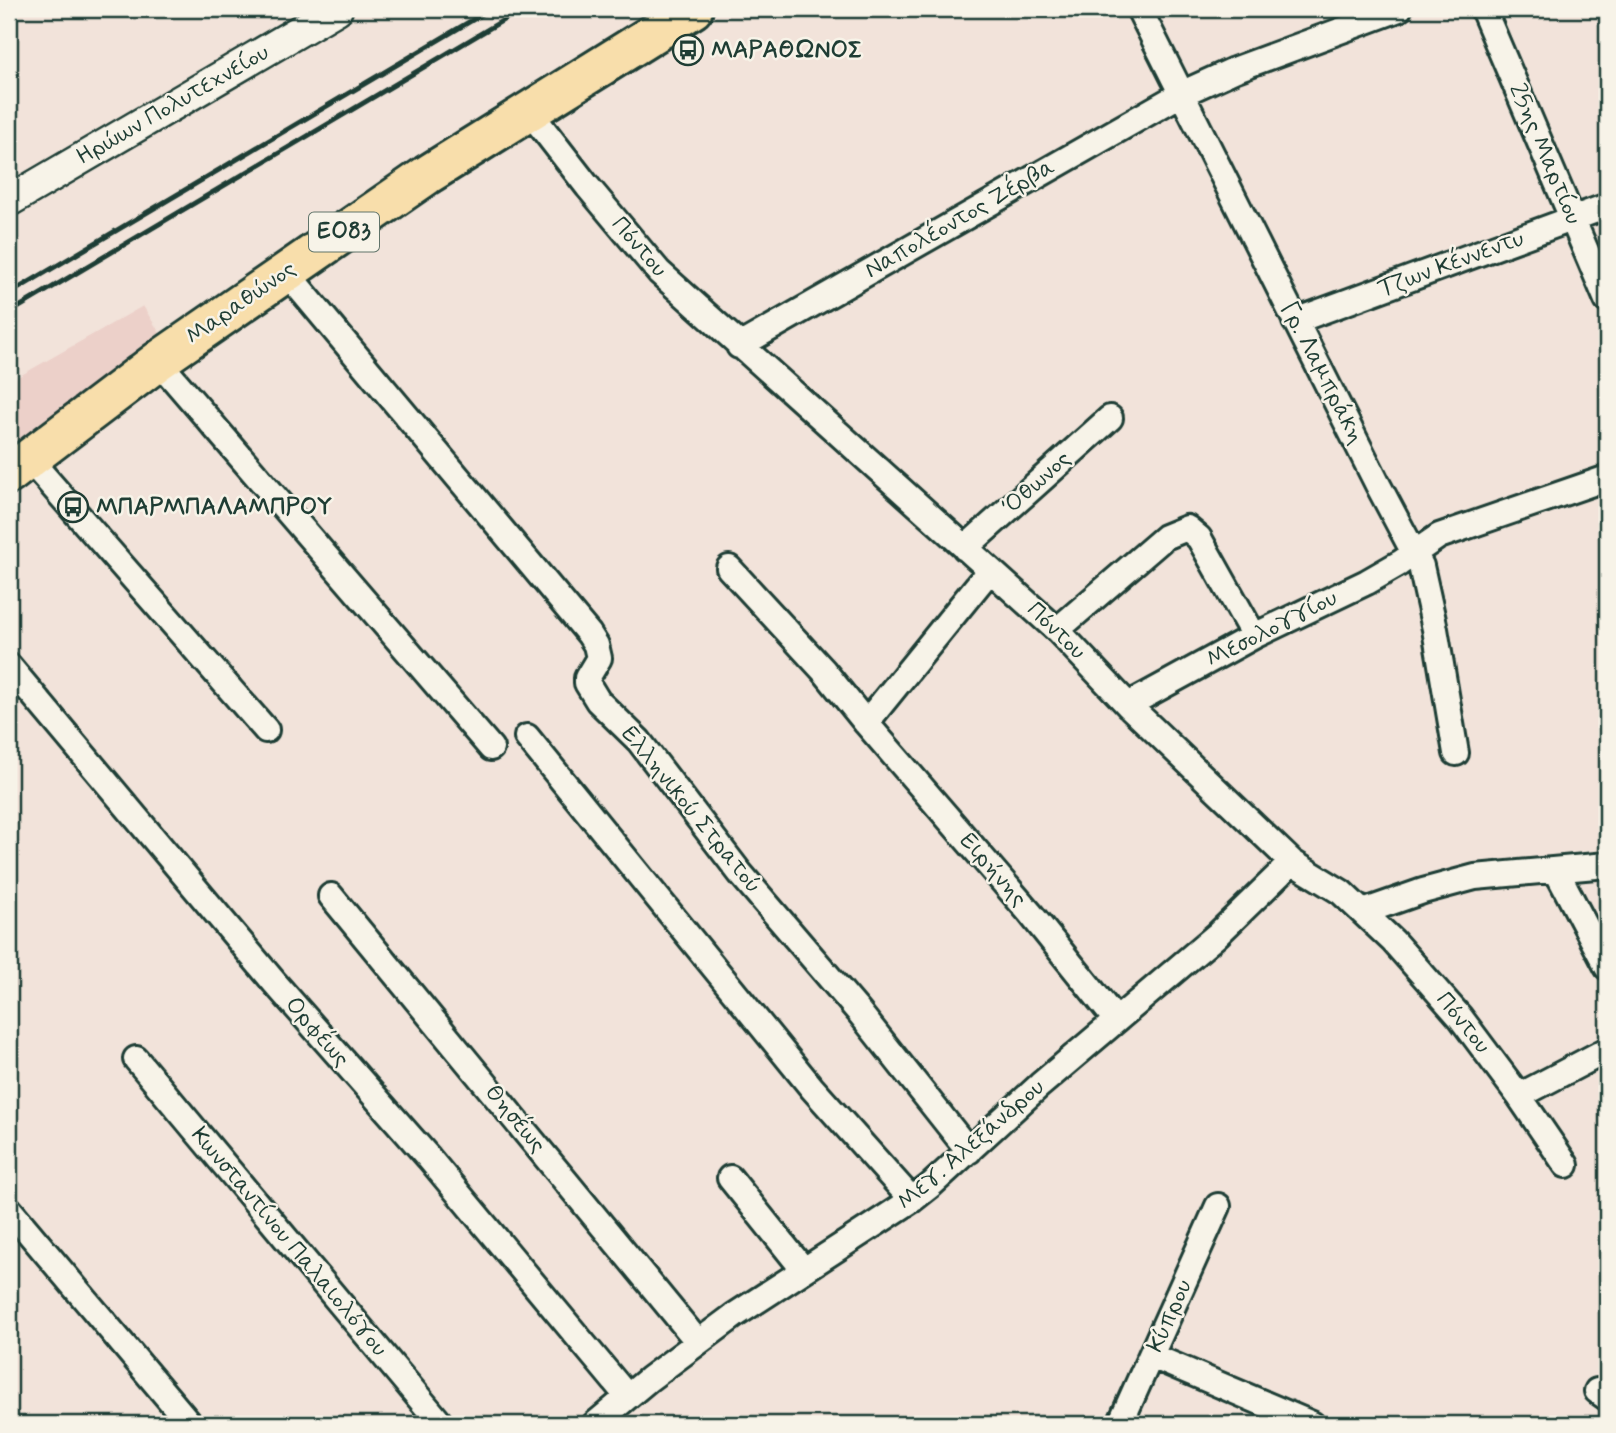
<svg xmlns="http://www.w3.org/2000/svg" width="1616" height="1433" font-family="Mynerve,sans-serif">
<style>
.built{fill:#ecd0c9}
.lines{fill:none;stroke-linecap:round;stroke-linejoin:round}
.minor-casing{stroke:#1f3d34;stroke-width:30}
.tertiary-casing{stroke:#1f3d34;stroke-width:35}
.primary-casing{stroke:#1f3d34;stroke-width:44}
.minor{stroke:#f7f3e8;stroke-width:24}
.tertiary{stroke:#f7f3e8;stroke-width:30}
.primary{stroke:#f8deab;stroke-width:38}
.rail{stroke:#1f3d34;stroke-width:5}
.labels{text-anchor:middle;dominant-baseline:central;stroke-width:5;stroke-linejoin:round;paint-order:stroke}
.shield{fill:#f7f3e8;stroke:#60746a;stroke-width:2}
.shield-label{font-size:23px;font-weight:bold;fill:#1f3d34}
.poi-label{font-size:24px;font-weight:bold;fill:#1f3d34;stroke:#f7f3e8;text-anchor:start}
.street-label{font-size:24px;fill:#1f3d34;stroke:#f7f3e8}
</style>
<rect width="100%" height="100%" fill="#f2e3da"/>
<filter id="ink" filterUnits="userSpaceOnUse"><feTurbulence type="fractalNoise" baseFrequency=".0143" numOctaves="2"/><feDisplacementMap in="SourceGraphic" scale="14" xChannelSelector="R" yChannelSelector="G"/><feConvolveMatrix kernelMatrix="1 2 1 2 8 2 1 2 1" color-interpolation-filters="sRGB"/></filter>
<g filter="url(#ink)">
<path class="built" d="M143 306 166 343 9 464V382Z"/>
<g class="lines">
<g class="minor-casing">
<path id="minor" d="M1139 9 1378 485 1421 566 1435 629 1456 753
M1483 9 1607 300
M529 111 588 187 659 272 1057 630 1128 705 1292 862 1341 892 1393 941 1460 1017 1519 1096 1566 1165
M286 272 589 634 596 645 599 658 587 678V683L598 701 639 741 740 873 859 1012 969 1151
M1295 321 1607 206
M739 346 1181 94 1234 70 1399 9
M158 361 491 748
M28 458 266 730
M965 548 1110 418
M729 568 824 671 866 723 1030 913 1116 1020
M1057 630 1165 537 1187 528 1199 538 1254 636
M9 666 274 982 429 1158 627 1396
M1128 705 1254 636 1367 582 1400 563 1439 536 1607 478
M866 723 990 570
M527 737 812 1088 912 1200
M1556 870 1607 967
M331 896 698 1342
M1363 912 1423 891 1475 877 1607 865
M136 1059 441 1424
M1519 1096 1607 1050
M730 1178 803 1269
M9 1209 190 1424
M1152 1356 1312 1424
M1597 1391 1607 1398
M595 1424 649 1379 735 1315 912 1200 931 1185 1040 1085 1217 935 1292 862
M1120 1424 1218 1206"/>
</g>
<g class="tertiary-casing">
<path id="tertiary" d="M9 201 337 9"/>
</g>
<g class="primary-casing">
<path id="primary" d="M9 474 158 361 427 175 693 9"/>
</g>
<use href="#minor" class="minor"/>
<use href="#tertiary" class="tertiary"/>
<use href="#primary" class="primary"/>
<path class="rail" d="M9 294 491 9
M9 313 522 9"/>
</g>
</g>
<defs>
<g id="bus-ring" transform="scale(1.575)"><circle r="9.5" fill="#f7f3e8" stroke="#1f3d34" stroke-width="1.5"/><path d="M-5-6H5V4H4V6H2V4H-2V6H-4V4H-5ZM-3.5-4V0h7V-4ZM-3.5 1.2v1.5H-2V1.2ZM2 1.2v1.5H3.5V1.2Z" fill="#1f3d34"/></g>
</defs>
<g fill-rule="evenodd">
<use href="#bus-ring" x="688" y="50"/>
<use href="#bus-ring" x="73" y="507"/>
</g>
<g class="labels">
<rect class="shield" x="309" y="212.5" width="70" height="39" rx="5"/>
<g class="shield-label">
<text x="344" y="232">ΕΟ83</text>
</g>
<g class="poi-label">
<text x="711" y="50">ΜΑΡΑΘΩΝΟΣ</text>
<text x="96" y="507">ΜΠΑΡΜΠΑΛΑΜΠΡΟΥ</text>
</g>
<g class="street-label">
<text transform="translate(173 105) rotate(-30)">Ηρώων Πολυτεχνείου</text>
<text transform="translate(1545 154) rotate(67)">25ης Μαρτίου</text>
<text transform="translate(960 219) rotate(-30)">Ναπολέοντος Ζέρβα</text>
<text transform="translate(639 247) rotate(49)">Πόντου</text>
<text transform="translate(1451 264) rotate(-20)">Τζων Κέννεντυ</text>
<text transform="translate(241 303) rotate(-35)">Μαραθώνος</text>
<text transform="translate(1322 373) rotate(63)">Γρ. Λαμπράκη</text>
<text transform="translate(1037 483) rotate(-42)">Όθωνος</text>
<text transform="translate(1272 629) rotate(-27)">Μεσολογγίου</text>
<text transform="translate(1056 631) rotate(44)">Πόντου</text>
<text transform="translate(691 810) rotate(51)">Ελληνικού Στρατού</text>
<text transform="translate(993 870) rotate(49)">Ειρήνης</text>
<text transform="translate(1463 1023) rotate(51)">Πόντου</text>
<text transform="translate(317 1032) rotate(49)">Ορφέως</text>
<text transform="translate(515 1119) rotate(50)">Θησέως</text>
<text transform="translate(971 1145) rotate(-41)">Μεγ. Αλεξάνδρου</text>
<text transform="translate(289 1242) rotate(50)">Κωνσταντίνου Παλαιολόγου</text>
<text transform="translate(1170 1316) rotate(-66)">Κύπρου</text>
</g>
</g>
<rect width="1616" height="1433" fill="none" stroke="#f7f3e8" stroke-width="35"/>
<rect x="18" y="18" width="1581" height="1398" fill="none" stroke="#1f3d34" stroke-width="2.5" filter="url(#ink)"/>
</svg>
